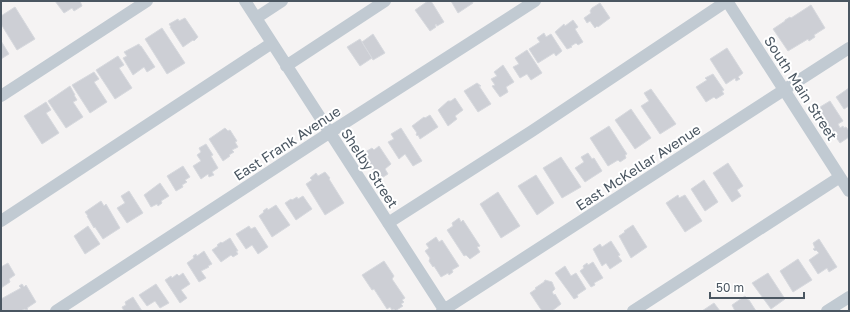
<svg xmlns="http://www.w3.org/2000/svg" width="850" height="312" font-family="'Golos Text',sans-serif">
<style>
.building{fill:#cdcfd5;stroke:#d7d9de}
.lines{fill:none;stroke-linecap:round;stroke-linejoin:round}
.minor{stroke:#c1cad2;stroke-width:12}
.labels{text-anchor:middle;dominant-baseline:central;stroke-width:4;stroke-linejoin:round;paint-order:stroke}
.street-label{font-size:14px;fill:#4a5661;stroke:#fff}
</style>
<rect width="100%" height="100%" fill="#f5f3f3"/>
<path class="building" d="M55 1H80L82 6 74 11 72 8 64 13Z
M428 1H431L444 22 437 26 436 24 435 25 436 27 430 31 415 10Z
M451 1H472L473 3 458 13Z
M600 3 610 18 598 27 597 26 595 28 590 21 587 23 584 18 591 13 590 11 592 8Z
M811 5 825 28 814 35 815 37 809 41 808 39 788 51 773 29 785 21V20L790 17 791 18Z
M15 7 35 39 17 50 1 24V16Z
M185 18 198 37 194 41 193 40 183 47 170 27H171L169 24 178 19 179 21Z
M573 20 578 27 575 29 583 42 578 45 576 43 571 46 572 47 567 49 555 32 564 24 565 26Z
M162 28 185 63 167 74 145 39Z
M544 33 546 37 551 34 562 51 556 56 554 53 538 63 529 49 540 42 537 38Z
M373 34 385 53 373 60 362 42Z
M360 39 372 58 360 66 347 47Z
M1 41 9 54 1 59Z
M139 44 140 46H141L155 67 147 72 144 67 133 75 123 58 127 56 124 52Z
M727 48 743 73 738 77 740 79 736 81 735 78 726 84 710 59Z
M527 50 542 73 531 80 527 74 520 78 513 67 519 64 515 58Z
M118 56 124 65 119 68 132 88 115 99 96 70Z
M503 65 514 82 506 87 508 92 500 97 492 86 495 85 491 79 497 76 494 72Z
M94 72 99 79 94 82 107 102 90 113 72 85Z
M713 74 724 90 722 91 724 94 716 99 714 97 706 102 696 87 707 80 705 78Z
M477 83 481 86H479L491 104 478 112 464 91Z
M70 86 75 95H74L77 100 73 102 83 117 66 128 48 101Z
M849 88V106L844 109 836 97Z
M651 89 676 124 660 134 641 106 649 101 644 93Z
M455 98 463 110 455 116 457 119 448 126 438 110 448 101H451Z
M830 101 843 121 838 124 840 128 843 126 844 128 846 127 849 131V137L840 143 824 120 822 121 817 114 821 111 820 107Z
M46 102 51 110 46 113 59 133 42 144 24 116Z
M631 109 651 138 635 149 615 120Z
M430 115 438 127 420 139 418 135 417 136 416 134 417 133 412 126 424 117 425 118Z
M609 126 627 154 625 155 626 158 620 162 618 160 608 166 590 138Z
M225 128 228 131 230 130 237 141 235 142 238 147 232 150 234 152 229 155 230 156 223 161 209 139Z
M401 128 422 161 413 166 405 154 399 159 388 142 394 139 391 134Z
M206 144 213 155 211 156 218 168 212 172 214 175 209 177 208 174 201 179 193 166 201 161 197 155 201 152 199 148Z
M379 146 391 164 385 169 388 174 380 179 363 157 367 154V151L372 148 374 150Z
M588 153 592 159 594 158 602 171 585 182 575 168 584 162 581 157Z
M561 157 581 187 562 198 543 168Z
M728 163 743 186 737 190 741 196 732 202 713 173Z
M183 166 190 177 185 180 187 182 182 185 183 187 176 191 167 176Z
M325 172 330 178 329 179 344 203 325 215 306 184 312 180 310 178 316 173 318 176Z
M536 175 554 203 537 215 518 186Z
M704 180 718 202 705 211 691 189Z
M160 183 169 196 161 201 162 203 158 206 157 204 151 207 144 195Z
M129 191 143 213 127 223 117 208 125 203 121 196Z
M498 192 520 226 501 238 480 204Z
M678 195 679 198 685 195 702 221 685 232 666 203Z
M303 196 312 209 296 220 285 203 291 199 292 200 297 197 298 199Z
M101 201 104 206 106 204 120 228 103 239 95 227 94 228 87 216H88L85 212Z
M276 205 290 225 272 237 259 216 264 212 263 211 267 208 268 210Z
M459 218 461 222 463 220 480 246 477 247 480 252 470 259 466 255 464 256 447 230 453 226 452 223Z
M633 225 647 247 631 258 619 236 625 232 624 231Z
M88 226 100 244 85 254 74 236Z
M249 226 251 229 255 227 268 247 258 254 252 245 246 249 236 234Z
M436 237 439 242 442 240 459 266 452 270 453 272 449 275 448 273 441 277 434 266 433 267 429 261 430 258 425 251 429 248 426 244Z
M230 238 238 251H236L238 254 233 257 231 255 221 262 212 250 218 246 217 245 221 242 222 243Z
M819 239 837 267 829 272 827 268 818 274 809 260 819 253 816 250 815 251 813 249 815 248 813 243Z
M611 241 620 255 618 256 622 261 610 269 606 263 602 266 593 249 600 244 602 247Z
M204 251 212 264 208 266 209 267 201 271 206 278 199 282 187 263 194 258 193 256 196 254 197 256Z
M798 259 812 280 793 292 780 271Z
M384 261 394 276 392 279 405 298 402 300 404 302 401 304 403 306 395 311 394 309 392 310 390 307 387 309 374 289 372 290 362 275Z
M593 262 603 278 594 283 595 285 591 287 580 271 584 268 583 266 587 263 588 265Z
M8 263 15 275 9 279 10 282 1 288V267Z
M565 266 571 276 576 273 586 289 577 295 578 297 574 299 555 273Z
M183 273 190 284 181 290 187 298 180 303 165 280 171 276 172 278 177 274 179 276Z
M768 273 785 299 771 309 752 283Z
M545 280 552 282 555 289 552 292 554 295 555 294 561 304 552 311H542L530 293 536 289 535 288 544 282Z
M22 284 24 287 26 285 36 302 27 308 28 309 26 310 25 309 20 311H1V299L21 288 19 286Z
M156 284 169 303 160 308 155 301 147 306 139 295Z
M745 296 748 300H749L756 311H735L732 305Z
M133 297 142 311H124L122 307 126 305 125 302Z
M714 303 720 311H702Z"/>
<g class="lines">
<path class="minor" d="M245 1 445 311
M727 1 849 191
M256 18 282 1
M286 66 385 1
M1 96 147 1
M1 221 272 43
M388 223 532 131 727 1
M56 311 329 133 535 1
M442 311 849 48
M633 311 840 177
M827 311 849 297"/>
</g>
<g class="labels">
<g class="street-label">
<text transform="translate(801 88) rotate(57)">South Main Street</text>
<text transform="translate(287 143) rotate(-33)">East Frank Avenue</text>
<text transform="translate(638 167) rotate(-33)">East McKellar Avenue</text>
<text transform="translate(370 168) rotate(57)">Shelby Street</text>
</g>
</g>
<rect width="850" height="312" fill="none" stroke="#4a5661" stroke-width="4"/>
<path d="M710 292v6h94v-6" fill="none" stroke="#4a5661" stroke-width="2"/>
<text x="716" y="292" font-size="12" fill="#4a5661" stroke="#ffffff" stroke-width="3" paint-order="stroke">50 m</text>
</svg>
